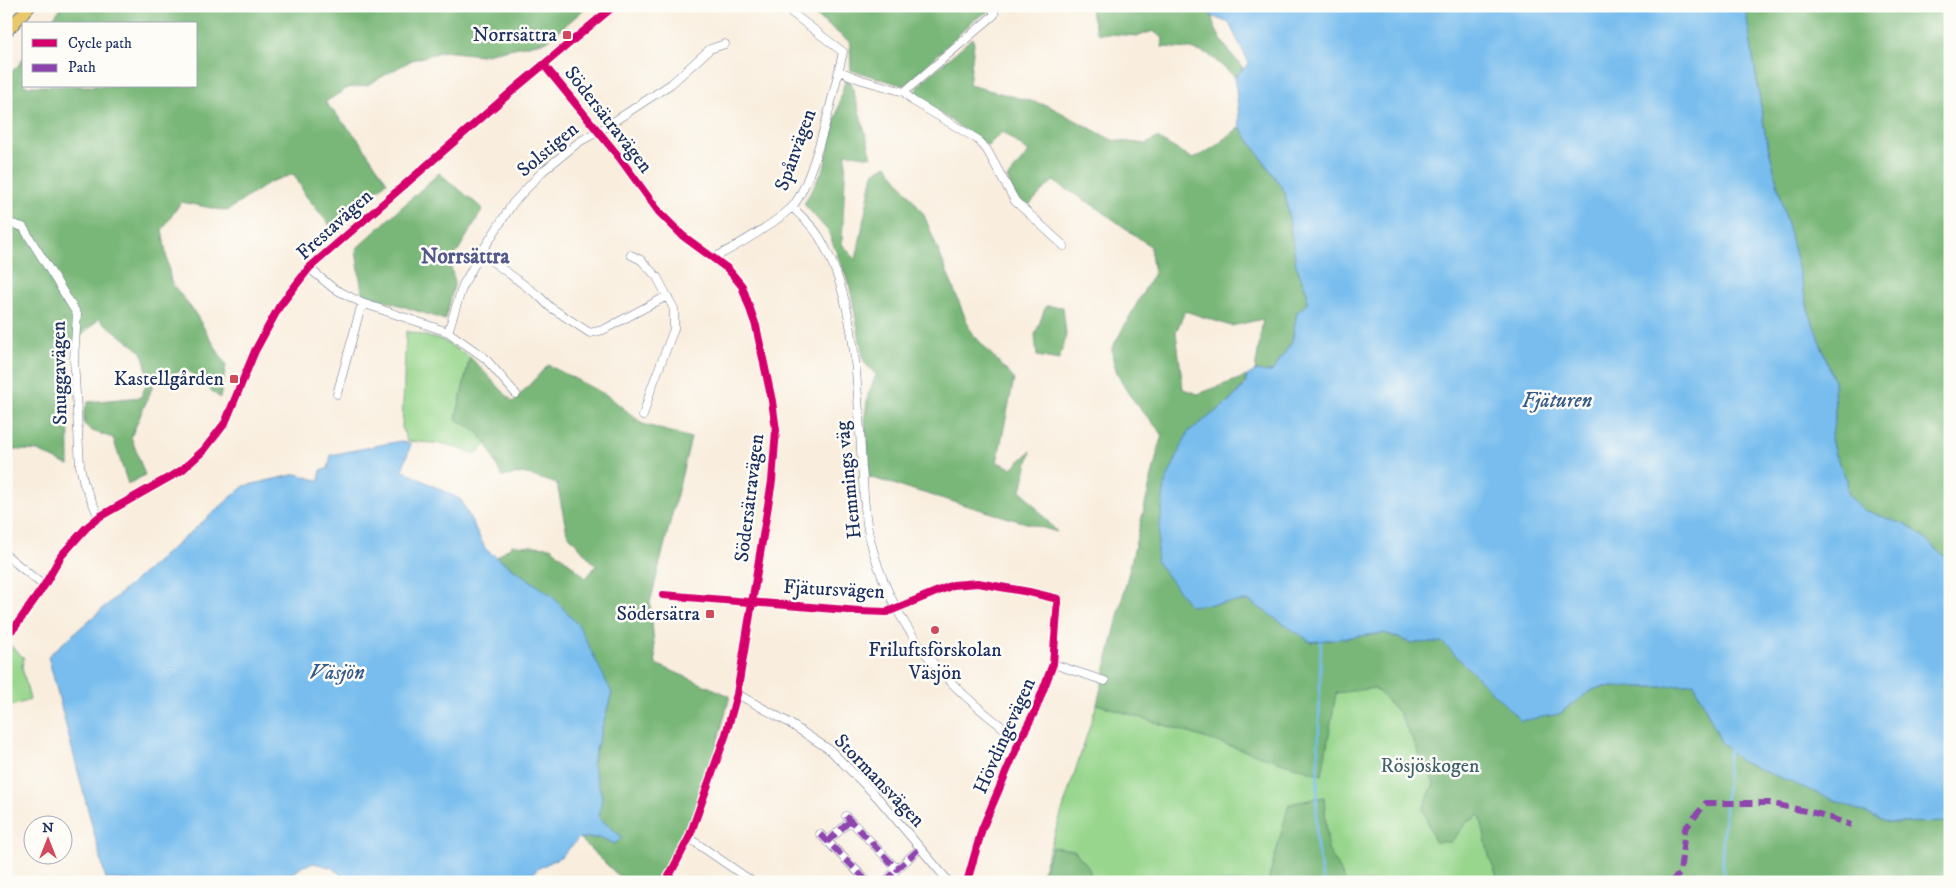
<svg xmlns="http://www.w3.org/2000/svg" width="1956" height="888" font-family="'IM FELL DW Pica',serif">
<style>
.green{fill:#97d68c;stroke:#598275}
.forest{fill:#79b778;stroke:#4a736b}
.water{fill:#78bdee;stroke:#4a76a6}
.lines{fill:none;stroke-linecap:round;stroke-linejoin:round}
.stream{stroke:#78bdee;stroke-width:2.5}
.minor-casing{stroke:#69728b;stroke-width:9}
.highway-casing{stroke:#69728b;stroke-width:13}
.minor{stroke:#fff;stroke-width:8}
.highway{stroke:#eac769;stroke-width:11}
.quiet{stroke:#8e44ad;stroke-width:6;stroke-dasharray:12 6;stroke-linecap:butt}
.cycleway-casing{stroke:#fdfcf7;stroke-width:11}
.cycleway{stroke:#d6006c;stroke-width:8}
.poi-dot{fill:#d1495b;stroke:#fdfcf7;stroke-width:2}
.labels{text-anchor:middle;dominant-baseline:central;stroke-width:5;stroke-linejoin:round;paint-order:stroke}
.poi-label{font-size:20px;fill:#1b2f5e;stroke:#fdfcf7;text-anchor:end}
.street-label{font-size:20px;fill:#1b2f5e;stroke:#fdfcf7}
.park-label{font-size:20px;fill:#40616c;stroke:#fdfcf7}
.neighbourhood-label{font-size:21px;font-weight:bold;fill:#52598a;stroke:#fdfcf7}
.water-label{font-size:21px;font-style:italic;fill:#375a89;stroke:#fdfcf7}
</style>
<rect width="100%" height="100%" fill="#fdfcf7"/>
<filter id="ink" filterUnits="userSpaceOnUse"><feTurbulence type="fractalNoise" baseFrequency=".02" numOctaves="2"/><feDisplacementMap in="SourceGraphic" scale="10" xChannelSelector="R" yChannelSelector="G"/><feConvolveMatrix kernelMatrix="1 2 1 2 8 2 1 2 1" color-interpolation-filters="sRGB"/></filter>
<filter id="wash" filterUnits="userSpaceOnUse"><feTurbulence type="fractalNoise" baseFrequency=".0096" numOctaves="4" result="noise"/><feDisplacementMap in="SourceGraphic" scale="20" xChannelSelector="R" yChannelSelector="G"/><feGaussianBlur stdDeviation="1.12" result="paint"/><feColorMatrix in="noise" values="0 0 0 0 0 0 0 0 0 0 0 0 0 0 0 0 0 1.4 0 .05"/><feComposite in="paint" operator="in"/></filter>
<g filter="url(#wash)">
<rect width="100%" height="100%" fill="#f9eede"/>
<path class="green" d="M406 331 442 340 470 357 456 418 477 431 487 444 475 454 445 444 407 441 402 428Z
M10 645 24 658 22 667 30 700 6 708V647Z
M1308 649 1950 813V882H1039L1097 704 1317 773Z"/>
<path class="forest" d="M62 6H588L547 41 481 55 444 51 412 60 367 85 348 88 325 102 358 139 387 182 333 229 306 196 294 174 270 182 227 211 181 202 162 230 171 282 195 313 226 365 220 398 186 369 156 379 131 437 145 475 128 484 113 438 92 431 84 424V412L88 402 141 397 149 378 142 352 99 319 68 348 69 466 38 451 6 449V75L16 68 24 58V86H196V24H49Z
M803 6H997L974 20 905 86 851 70 850 42Z
M1089 6H1211C1211 32 1228 50 1243 68L1235 77 1208 54 1191 49 1162 47 1163 38 1153 31 1139 36 1097 33Z
M1745 6H1950V561L1911 527 1863 510 1848 495 1847 480 1835 455 1831 438 1835 420 1834 381 1808 309 1765 133Z
M972 38 974 43 969 85 1049 106 1112 140 1146 144 1157 138 1193 159 1213 148 1240 127 1285 192 1296 265 1307 292V304L1297 312 1292 342 1272 372 1255 371 1263 319 1231 326 1185 311 1176 332 1183 389 1198 394 1247 376C1242 398 1206 419 1188 432L1190 606 1249 600 1311 642 1385 633 1411 643 1442 642 1521 720 1559 714 1590 691 1601 687H1661L1694 683 1721 742 1889 823 1950 822V882H1499L1489 856 1480 815 1467 822 1451 842H1435L1423 809 1434 783 1399 713 1375 688 1336 693 1322 775 1097 704 1162 434C1142 409 1112 383 1112 348L1154 273 1150 246 1096 207 1053 181 1026 208 1013 192 1007 178 1029 152 1002 132 988 146 913 95 921 83Z
M845 80 851 82 872 157 846 153 842 244 856 260 873 173 887 165 924 215 971 332 1014 379 997 462 1012 468 1031 451 1021 490 1057 532 869 477 865 416 868 395 876 375 864 362 850 287 828 231 804 204 824 168Z
M439 173 483 209 450 264 455 282 445 320 362 293 356 249Z
M1046 306 1063 307 1066 335 1059 360 1037 356 1035 335Z
M470 357 513 402 548 365 608 396 643 424 691 438 650 603 656 664 730 696 710 770 685 836 662 882H625L579 838H602L615 844 598 818 602 796 592 764 612 693 551 595 497 557 512 545 551 547 586 578 596 566 567 533 557 484 523 473 502 477 487 444 477 431 456 419Z
M1324 797 1328 849 1346 882H1268L1289 804Z
M1053 847 1074 850 1088 866 1093 882H1038Z"/>
<path class="water" d="M1211 6H1745L1765 133 1808 309 1834 381 1835 420 1831 439 1835 455 1847 480 1848 495 1864 510 1911 527 1950 561V822L1889 823 1740 761 1721 742 1694 683 1661 687H1601L1590 691 1559 714 1521 721 1442 642 1411 643 1385 633 1311 642 1249 601 1190 606 1156 561 1165 483 1188 432 1230 401 1245 385 1247 376 1255 371 1272 372 1292 342 1297 312 1307 304V292L1296 265 1285 192 1240 127 1235 77 1249 63 1229 23 1211 16Z
M400 441 411 444 402 470 461 500 486 550 551 595 579 626 612 693 592 763 602 796 599 818 622 837 615 844 602 838H579L562 856 537 869 526 882H349L333 868 314 863 303 866 286 879 267 882H148L106 879 48 656 244 486 297 474 319 481 321 470 328 469 331 455Z"/>
<g class="lines">
<path class="stream" d="M1321 642 1316 839 1323 882
M1725 882 1722 854 1729 750"/>
</g>
</g>
<g filter="url(#ink)">
<g class="lines">
<g class="minor-casing">
<path id="minor" d="M544 65 619 157 659 212 683 236 728 269 742 286 756 326 772 401 776 430 772 481 737 694 726 734 689 838 666 882
M839 71 862 80 904 92 994 15V6
M904 92 913 101 977 139 987 150 1015 201 1064 246
M792 207C801 216 814 227 820 238 859 306 857 390 862 467 864 489 864 513 869 535 891 627 944 686 1020 740
M6 222 23 227 77 314 74 359 80 466 84 484 99 517
M481 253 539 296 550 307 590 333 603 330 667 296
M631 255 641 260 657 277 674 309V329L651 389 643 416
M714 258C738 245 771 226 791 208 812 188 836 84 843 52L783 6
M309 268 333 288 362 303 448 332 485 358 516 394
M448 332 463 285 481 253 513 203 543 171 579 142 604 128 671 84 710 49 725 44
M337 394 362 303
M6 555 44 586
M663 595 859 611 887 612 953 585 978 583 1029 592 1058 599 1053 664 1035 711 1020 740 982 829 967 882
M6 635 15 627 44 586 61 556 86 528 99 517 182 470 204 450 225 423 255 351 279 307 309 268 518 86 614 6
M1053 664 1105 681
M737 694 786 721 830 750 878 798 949 882
M846 816 897 869 920 848
M820 834 868 882
M689 838 753 882
M827 842 850 821
M885 882 897 869"/>
</g>
<g class="highway-casing">
<path id="highway" d="M6 32 30 6"/>
</g>
<use href="#minor" class="minor"/>
<use href="#highway" class="highway"/>
<path class="quiet" d="M846 816 897 869 920 848
M820 834 868 882
M827 842 850 821
M885 882 897 869
M1670 882 1680 874 1685 829 1706 803H1769L1819 814 1851 825"/>
<g class="cycleway-casing">
<path id="cycleway" d="M544 65 619 157 659 212 683 236 728 269 742 286 756 326 772 401 776 430 772 481 737 694 726 734 689 838 666 882
M663 595 859 611 887 612 953 585 978 583 1029 592 1058 599 1053 664 1035 711 1020 740 982 829 967 882
M6 635 15 627 44 586 61 556 86 528 99 517 182 470 204 450 225 423 255 351 279 307 309 268 518 86 614 6"/>
</g>
<use href="#cycleway" class="cycleway"/>
</g>
</g>
<g class="poi-dot">
<rect x="562" y="30" width="10" height="10" rx="2.5"/>
<rect x="229" y="374" width="10" height="10" rx="2.5"/>
<rect x="705" y="609" width="10" height="10" rx="2.5"/>
<circle cx="935" cy="630" r="5"/>
</g>
<g class="labels">
<g class="poi-label">
<text x="557" y="35">Norrsättra</text>
<text x="224" y="379">Kastellgården</text>
<text x="700" y="614">Södersätra</text>
<text x="935" y="650" text-anchor="middle">Friluftsförskolan<tspan x="935" dy="23">Väsjön</tspan></text>
</g>
<g class="street-label">
<text transform="translate(608 120) rotate(52)">Södersätravägen</text>
<text transform="translate(548 150) rotate(-40)">Solstigen</text>
<text transform="translate(796 150) rotate(-70)">Spånvägen</text>
<text transform="translate(335 225) rotate(-42)">Frestavägen</text>
<text transform="translate(60 373) rotate(-91)">Snuggavägen</text>
<text transform="translate(849 480) rotate(-96)">Hemmings väg</text>
<text transform="translate(750 498) rotate(-83)">Södersätravägen</text>
<text transform="translate(834 590) rotate(3)">Fjätursvägen</text>
<text transform="translate(1005 736) rotate(-66)">Hövdingevägen</text>
<text transform="translate(879 781) rotate(46)">Stormansvägen</text>
</g>
<g class="park-label">
<text x="1430" y="766">Rösjöskogen</text>
</g>
<g class="neighbourhood-label">
<text x="465" y="257">Norrsättra</text>
</g>
<g class="water-label">
<text x="1557" y="401">Fjäturen</text>
<text x="337" y="673">Väsjön</text>
</g>
</g>
<rect width="1956" height="888" fill="none" stroke="#fdfcf7" stroke-width="25"/>
<rect x="22" y="22" width="175" height="65" fill="#fdfcf7" stroke="#a3aaba"/>
<rect x="32" y="39" width="25" height="8" fill="#d6006c" stroke="#a3aaba"/>
<text x="68" y="48" font-size="15" fill="#1b2f5e">Cycle path</text>
<rect x="32" y="64" width="25" height="8" fill="#8e44ad" stroke="#a3aaba"/>
<text x="68" y="72" font-size="15" fill="#1b2f5e">Path</text>
<g transform="translate(48 840)"><circle r="24" fill="#fdfcf7" stroke="#a3aaba"/>
<path d="M0-4L9 19L0 12L-9 19Z" fill="#d1495b"/>
<text y="-8" font-size="14" font-weight="bold" text-anchor="middle" fill="#1b2f5e">N</text>
</g>
</svg>
